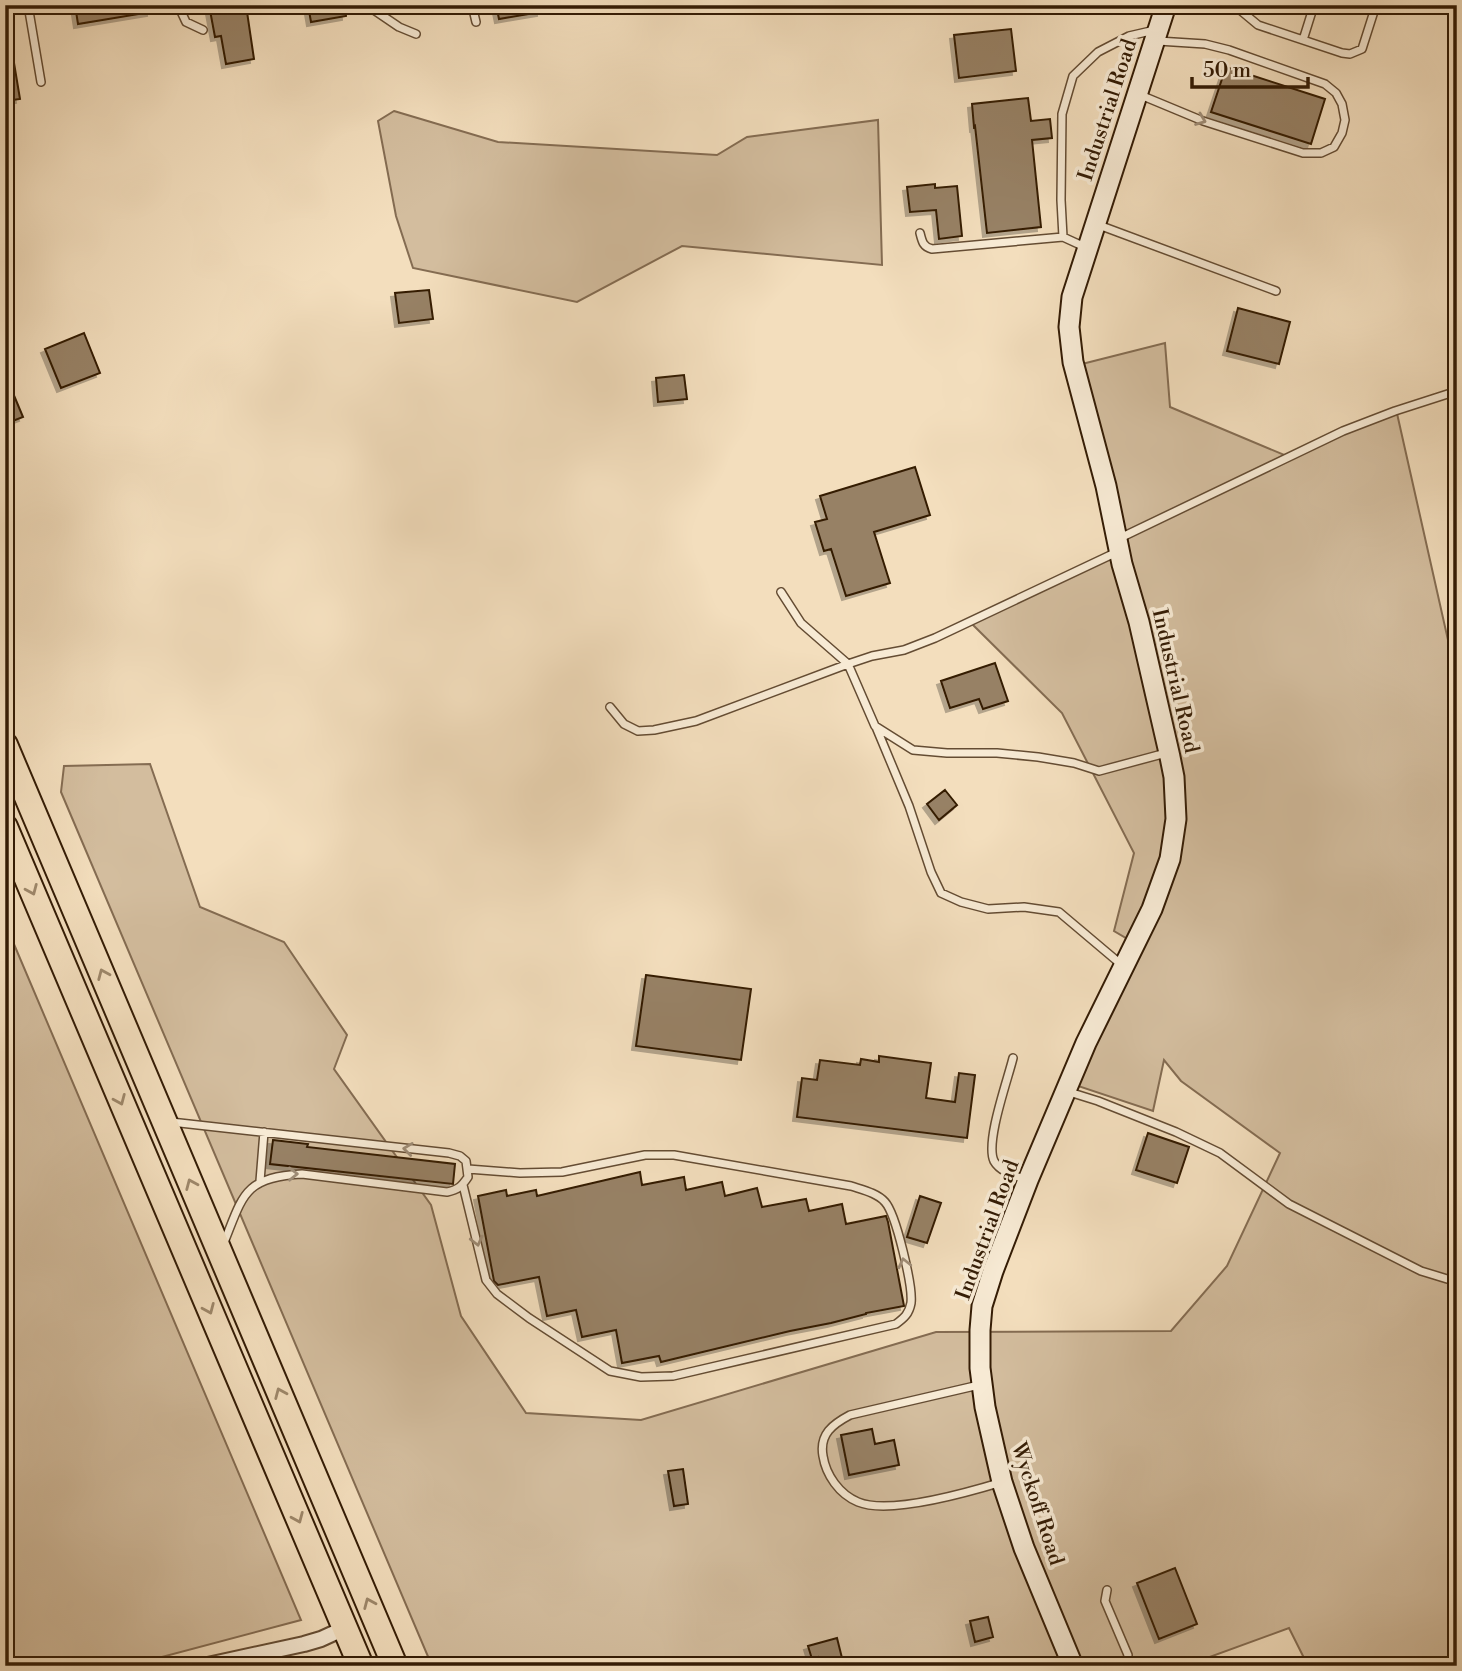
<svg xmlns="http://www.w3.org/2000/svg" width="1462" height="1671" font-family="'Libre Bodoni',serif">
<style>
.green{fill:#d3bd9e;stroke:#846c52;stroke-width:2}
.building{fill:#978165;stroke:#341c05;stroke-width:2;filter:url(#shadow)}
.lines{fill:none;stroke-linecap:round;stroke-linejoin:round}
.lane-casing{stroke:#644c33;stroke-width:10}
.street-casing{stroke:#644c33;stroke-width:18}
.secondary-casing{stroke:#341c05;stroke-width:23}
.highway-casing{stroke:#341c05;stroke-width:28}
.lane{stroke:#f7ead4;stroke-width:7}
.street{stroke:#f7ead4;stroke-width:14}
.secondary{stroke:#f7ead4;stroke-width:19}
.highway{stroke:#f3debd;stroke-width:24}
.oneway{stroke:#9f8d77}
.oneway2{stroke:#9d876a}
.labels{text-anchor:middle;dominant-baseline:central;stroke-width:7;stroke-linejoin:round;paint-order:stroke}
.street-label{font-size:21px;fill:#341c05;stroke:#f7ead4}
</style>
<defs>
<filter id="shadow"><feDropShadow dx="-4" dy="4" stdDeviation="0" flood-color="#0004"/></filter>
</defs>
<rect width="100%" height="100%" fill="#f3debd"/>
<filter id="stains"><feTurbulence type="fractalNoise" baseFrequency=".00286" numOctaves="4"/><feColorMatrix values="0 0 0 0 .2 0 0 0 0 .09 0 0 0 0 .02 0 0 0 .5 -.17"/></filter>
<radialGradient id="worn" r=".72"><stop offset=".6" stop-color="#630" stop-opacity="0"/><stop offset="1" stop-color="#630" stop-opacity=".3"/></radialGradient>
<path class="green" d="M394 111 498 142 717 155 747 137 878 120 882 265 682 246 577 302 413 268 396 216 378 121Z
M1165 343 1170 407 1289 457 1396 409 1457 680V1666H1308L1289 1628 1185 1666H432L61 792 64 766 150 764 200 907 284 942 347 1035 334 1069 431 1205 461 1316 526 1413 641 1420 936 1332 1171 1331 1227 1266 1280 1153 1181 1081 1164 1060 1153 1111 1075 1085 1141 947 1114 931 1134 853 1062 713 969 621 1120 552 1074 366Z
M5 923 301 1620 128 1666H5Z"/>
<path class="building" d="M75 5H150L151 12 78 24Z
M209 5H246L254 59 226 64 221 36 215 37Z
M308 5H345L346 16 311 22Z
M496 5H540L541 12 499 19Z
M1011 29 1016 71 959 78 954 35Z
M12 51 20 99 5 101V52Z
M1226 67 1325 99 1311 144 1211 112Z
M1028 98 1031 121 1050 119 1052 138 1032 140 1041 227 987 233 975 126 974 127 972 104Z
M935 184V188L957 186 962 236 939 239 936 210 910 212 907 187Z
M429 290 433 319 399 323 395 293Z
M1238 308 1290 322 1279 364 1227 351Z
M84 333 100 373 61 388 45 349Z
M5 374 23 417 5 424Z
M684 375 687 399 658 402 656 378Z
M915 467 930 515 874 532 890 583 846 596 831 549 824 551 815 522 827 519 820 496Z
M995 663 1008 701 983 709 979 699 950 708 941 681Z
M945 790 957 805 939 820 927 804Z
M646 975 751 989 741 1060 636 1046Z
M879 1056 931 1063 926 1098 955 1102 959 1073 975 1075 967 1138 797 1117 802 1078 817 1080 820 1060 860 1065 861 1059 879 1062Z
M1148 1133 1189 1147 1177 1183 1136 1170Z
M273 1140 308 1144 307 1147 455 1164 453 1184 270 1164Z
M640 1172 642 1185 684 1177 686 1190 722 1182 725 1196 757 1188 762 1207 806 1199 809 1211 842 1204 846 1224 886 1216 888 1222 904 1306 866 1313V1314L831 1323 790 1331 661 1362 659 1356 622 1363 616 1330 582 1337 576 1310 547 1316 539 1277 498 1285 494 1281 478 1196 506 1190 507 1196 536 1190 537 1196Z
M920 1196 941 1203 927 1243 907 1237Z
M872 1429 875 1444 894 1440 899 1465 849 1475 841 1435Z
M683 1469 688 1504 674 1506 668 1471Z
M1175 1568 1197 1624 1159 1639 1137 1583Z
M988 1617 993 1637 975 1642 970 1621Z
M837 1638 844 1666H820L818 1657 812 1659 808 1646Z"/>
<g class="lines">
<g class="lane-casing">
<path id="lane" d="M28 5 41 82
M178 5 186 22 203 30
M373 5 374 10 399 27 416 34
M472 5 476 22
M1234 5 1258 25 1342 53 1350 54 1362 49 1376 5
M1303 40 1314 5
M1138 94 1203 121 1303 153H1321L1334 147 1342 133 1345 120 1342 104 1336 93 1325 84 1229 50 1205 44 1158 41
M1096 224 1276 291
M920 233C922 241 923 247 932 249L1063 237
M1087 248 1063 237 1061 200 1062 114 1073 76 1098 52 1129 36 1155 30
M1118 539 1343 431 1395 411 1457 391
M781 592 801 623 848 664 872 656 904 650 935 638 1117 552
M610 707 624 724 638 731 654 730 696 721 848 664 875 726 913 750 947 753H997L1038 757 1074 763 1099 771 1166 753
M876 727 909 806 931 872 941 893 961 902 988 909 1024 907 1059 912 1123 966
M1013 1058C1008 1079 985 1142 994 1161 1000 1172 1016 1176 1027 1180
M1066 1091 1098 1101 1176 1132 1220 1153 1289 1204 1421 1271 1457 1282
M171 1122 449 1153 460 1156 466 1161 468 1177C462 1186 458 1190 447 1192L302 1174C243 1177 243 1196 223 1245
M260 1181 264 1132
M463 1185 486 1280 497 1294 529 1318 610 1371 641 1377 673 1376 896 1324C904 1318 909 1314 911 1303 913 1286 896 1214 885 1202 877 1193 863 1190 851 1186L674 1155H645L562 1172 520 1173 468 1169
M979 1385 850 1415C833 1424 819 1434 823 1456 826 1475 839 1494 858 1502 889 1515 969 1492 1002 1482
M1107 1590 1105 1601 1128 1655 1127 1661 1116 1666"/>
</g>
<g class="street-casing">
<path id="street" d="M203 1666 304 1644 321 1639 345 1628"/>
</g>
<g class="secondary-casing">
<path id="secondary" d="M1073 1666 1024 1548 1002 1482 985 1407 980 1368V1330L982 1306 993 1271 1028 1180 1086 1043 1152 909 1170 859 1176 819 1174 777 1170 757 1139 622 1122 564 1106 486 1073 362 1069 327 1072 297 1166 5"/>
</g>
<g class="highway-casing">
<path id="highway" d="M5 745 395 1666
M5 827 361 1666"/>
</g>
<use href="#lane" class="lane"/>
<use href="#street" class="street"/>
<use href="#secondary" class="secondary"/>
<use href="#highway" class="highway"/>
</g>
<defs><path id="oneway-chevron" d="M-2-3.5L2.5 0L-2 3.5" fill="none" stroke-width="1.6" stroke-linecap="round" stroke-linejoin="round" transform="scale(1.75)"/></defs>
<g class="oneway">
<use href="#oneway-chevron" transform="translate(1201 120) rotate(21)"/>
<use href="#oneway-chevron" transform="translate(408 1149) rotate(-173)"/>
<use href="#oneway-chevron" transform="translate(293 1174) rotate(-1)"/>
<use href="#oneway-chevron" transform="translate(477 1241) rotate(76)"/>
<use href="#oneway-chevron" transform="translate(904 1263) rotate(-103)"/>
</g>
<g class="oneway2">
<use href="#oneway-chevron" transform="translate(32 890) rotate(67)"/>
<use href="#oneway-chevron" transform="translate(103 974) rotate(-113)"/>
<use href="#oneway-chevron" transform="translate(120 1100) rotate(67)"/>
<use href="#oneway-chevron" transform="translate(191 1184) rotate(-113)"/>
<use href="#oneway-chevron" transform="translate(209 1309) rotate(67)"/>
<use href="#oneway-chevron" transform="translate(280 1393) rotate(-113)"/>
<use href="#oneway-chevron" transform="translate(298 1518) rotate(67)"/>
<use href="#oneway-chevron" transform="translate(369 1603) rotate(-113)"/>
</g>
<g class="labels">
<g class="street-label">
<text transform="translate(1108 110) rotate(-72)">Industrial Road</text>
<text transform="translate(1175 681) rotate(77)">Industrial Road</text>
<text transform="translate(988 1230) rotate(-70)">Industrial Road</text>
<text transform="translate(1037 1504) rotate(72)">Wyckoff Road</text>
</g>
</g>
<rect width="1462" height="1671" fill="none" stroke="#f3debd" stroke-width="28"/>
<rect x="7" y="7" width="1448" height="1657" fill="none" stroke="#341c05" stroke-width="3.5"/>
<rect x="14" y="14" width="1434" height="1643" fill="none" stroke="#341c05" stroke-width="2"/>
<path d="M1192 77v10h116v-10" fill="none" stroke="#341c05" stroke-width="3.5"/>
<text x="1203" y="77" font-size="21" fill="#341c05" stroke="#f7ead4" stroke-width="5" paint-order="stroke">50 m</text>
<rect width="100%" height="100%" filter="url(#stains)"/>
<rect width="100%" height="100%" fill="url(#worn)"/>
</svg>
